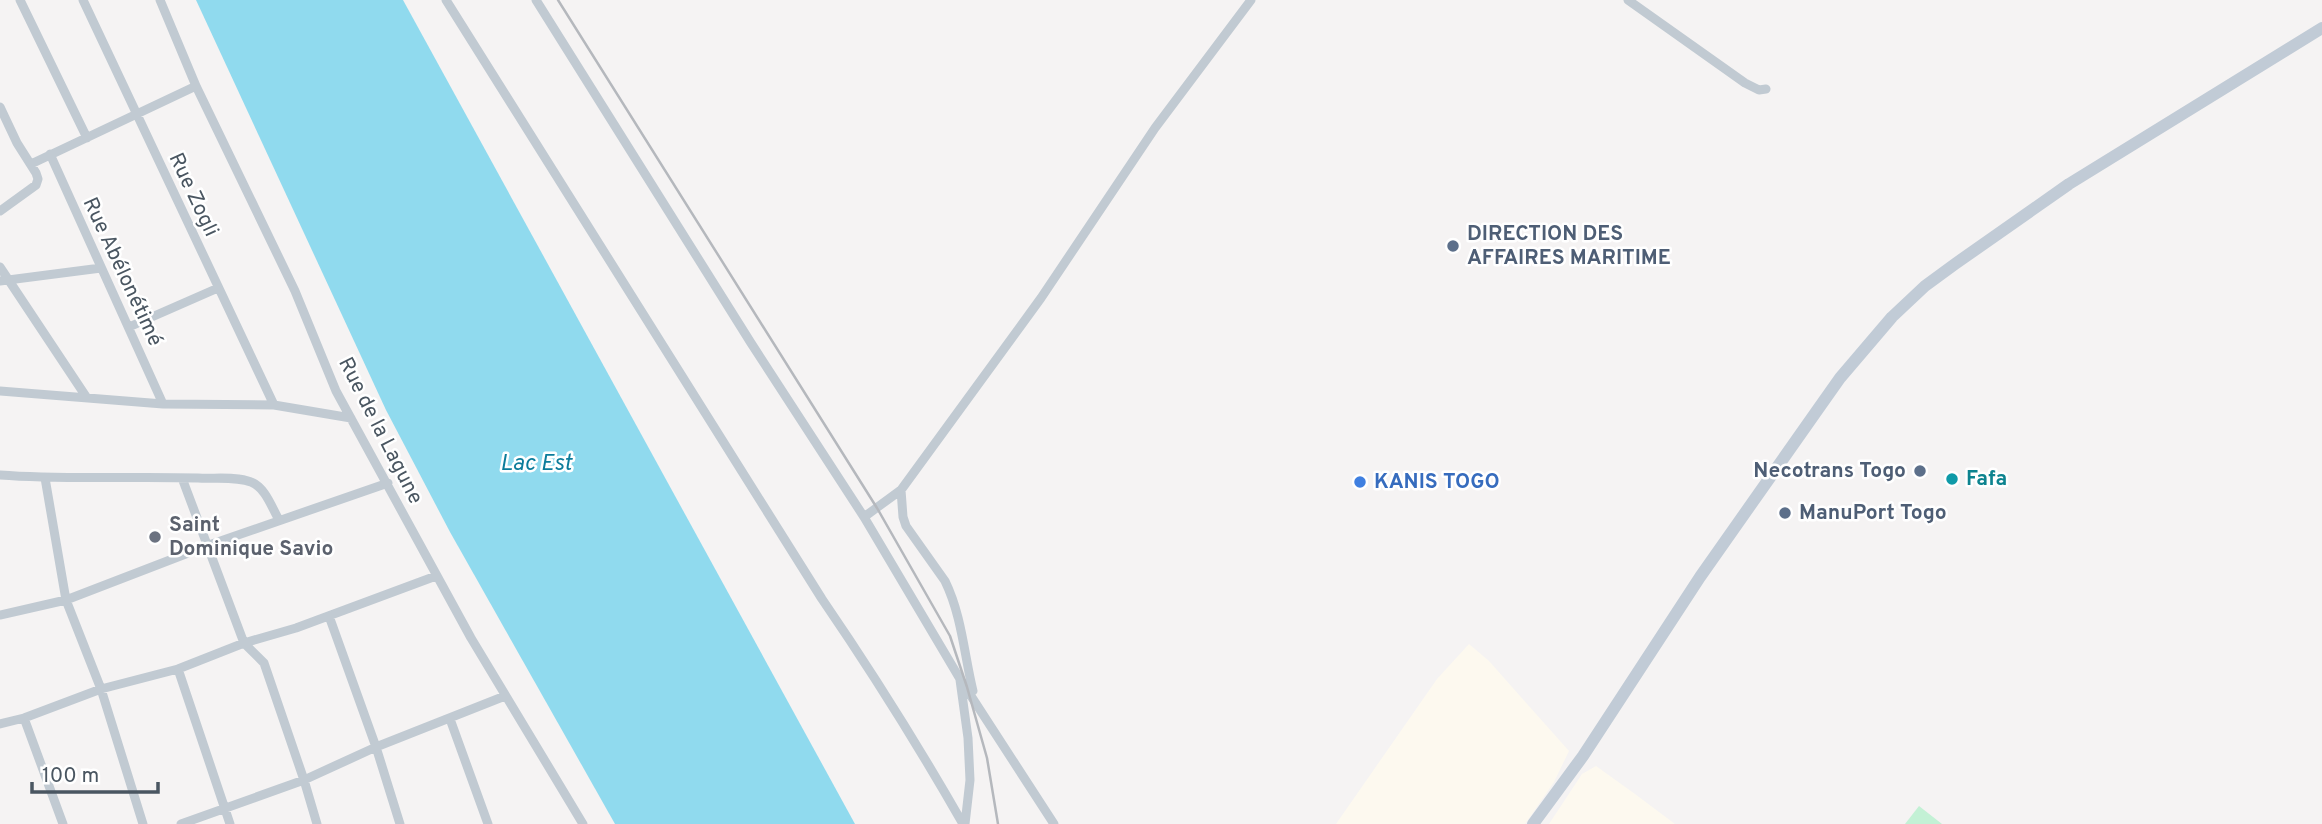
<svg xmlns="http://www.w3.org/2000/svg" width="2322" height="824" font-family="Overpass,sans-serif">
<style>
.commercial{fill:#fdf9ef}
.green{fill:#c3f1d5}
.water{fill:#90daee}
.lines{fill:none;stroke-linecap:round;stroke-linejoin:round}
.street{stroke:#c1cad2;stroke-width:9}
.secondary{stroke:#c1cbd6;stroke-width:12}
.rail{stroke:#b5b8bd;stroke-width:2.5}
.service-dot{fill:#5c6f8a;stroke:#fff;stroke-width:2.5}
.culture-dot{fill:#0f9aa8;stroke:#fff;stroke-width:2.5}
.shop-dot{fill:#3f7fe0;stroke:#fff;stroke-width:2.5}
.worship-dot{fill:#6b7280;stroke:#fff;stroke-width:2.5}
.labels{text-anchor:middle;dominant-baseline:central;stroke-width:5;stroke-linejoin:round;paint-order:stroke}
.street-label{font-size:21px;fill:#4a5661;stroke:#fff}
.service-label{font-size:21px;font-weight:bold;fill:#4e5e75;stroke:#fff;text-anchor:start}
.culture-label{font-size:21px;font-weight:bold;fill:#0d838f;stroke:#fff;text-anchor:start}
.shop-label{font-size:21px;font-weight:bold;fill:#366cbe;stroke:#fff;text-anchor:start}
.worship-label{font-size:21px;font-weight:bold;fill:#5b616d;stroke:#fff;text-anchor:start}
.water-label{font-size:23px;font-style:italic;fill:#0c7c9b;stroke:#fff}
</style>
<rect width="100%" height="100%" fill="#f5f3f3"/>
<path class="commercial" d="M1469 644 1489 661 1569 751 1554 782 1525 824H1336L1437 679Z
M1596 766 1635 794 1675 824H1549L1582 774Z"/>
<path class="green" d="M1919 806 1942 824H1905Z"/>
<path class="water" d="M196 0H403L855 824H615L450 532 386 410Z"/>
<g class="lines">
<path class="street" d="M20 0 87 138
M83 0 274 405
M160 0 196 86 295 291 336 391 471 638 583 824
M446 0 822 599C872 672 919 747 963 824
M536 0 751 343 864 517 960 679 1054 824
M1628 0 1745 83 1759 90 1766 89
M0 107 17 143 36 173 38 179 36 185 0 211
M50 154 163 404
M31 164 196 86
M0 267 87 398
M0 281 101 268
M129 327 218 288
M0 391 163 404 274 405 351 418
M0 475C66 480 132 476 198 478 214 479 236 476 251 482 265 487 272 508 279 520
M45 478 66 600 101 689 143 824
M182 478 244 643 264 663 304 780 317 824
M901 490 903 517 906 526 945 581C962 616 964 654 973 691
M864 517 901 490 1041 298 1155 128 1251 0
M0 615 66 600 209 545 388 483
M329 616 376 747 400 824
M178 669 230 824
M960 680 968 738 970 780 965 824
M24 718 63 824
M450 719 488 824
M0 724 24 718 101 689 178 669 244 643 296 628 436 576
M181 824 304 780 376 747 505 696"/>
<path class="secondary" d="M1533 824 1583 756 1700 577 1816 412 1840 378 1892 317 1925 286 1955 264 2069 184 2322 28"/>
<path class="rail" d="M558 0 877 508 950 636 967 687 987 758 998 824"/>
</g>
<g class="service-dot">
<circle cx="1453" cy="246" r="7"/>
<circle cx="1920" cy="471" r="7"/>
<circle cx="1785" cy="513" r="7"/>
</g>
<circle class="culture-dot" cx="1952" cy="479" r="7"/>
<circle class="shop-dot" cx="1360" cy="482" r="7"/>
<circle class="worship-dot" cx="155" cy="537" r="7"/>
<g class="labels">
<g class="street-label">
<text transform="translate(193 195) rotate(65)">Rue Zogli</text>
<text transform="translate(122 272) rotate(65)">Rue Abélonétimé</text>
<text transform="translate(380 431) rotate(63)">Rue de la Lagune</text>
</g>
<g class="service-label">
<text x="1467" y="234">DIRECTION DES<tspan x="1467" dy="24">AFFAIRES MARITIME</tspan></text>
<text x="1906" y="471" text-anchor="end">Necotrans Togo</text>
<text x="1799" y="513">ManuPort Togo</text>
</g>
<g class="culture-label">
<text x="1966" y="479">Fafa</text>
</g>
<g class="shop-label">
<text x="1374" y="482">KANIS TOGO</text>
</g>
<g class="worship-label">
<text x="169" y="525">Saint<tspan x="169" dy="24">Dominique Savio</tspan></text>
</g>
<g class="water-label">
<text x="536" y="464">Lac Est</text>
</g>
</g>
<path d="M32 782v10h126v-10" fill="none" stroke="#4a5661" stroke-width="3.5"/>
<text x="42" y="782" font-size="21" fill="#4a5661" stroke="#ffffff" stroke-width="5" paint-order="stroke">100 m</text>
</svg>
